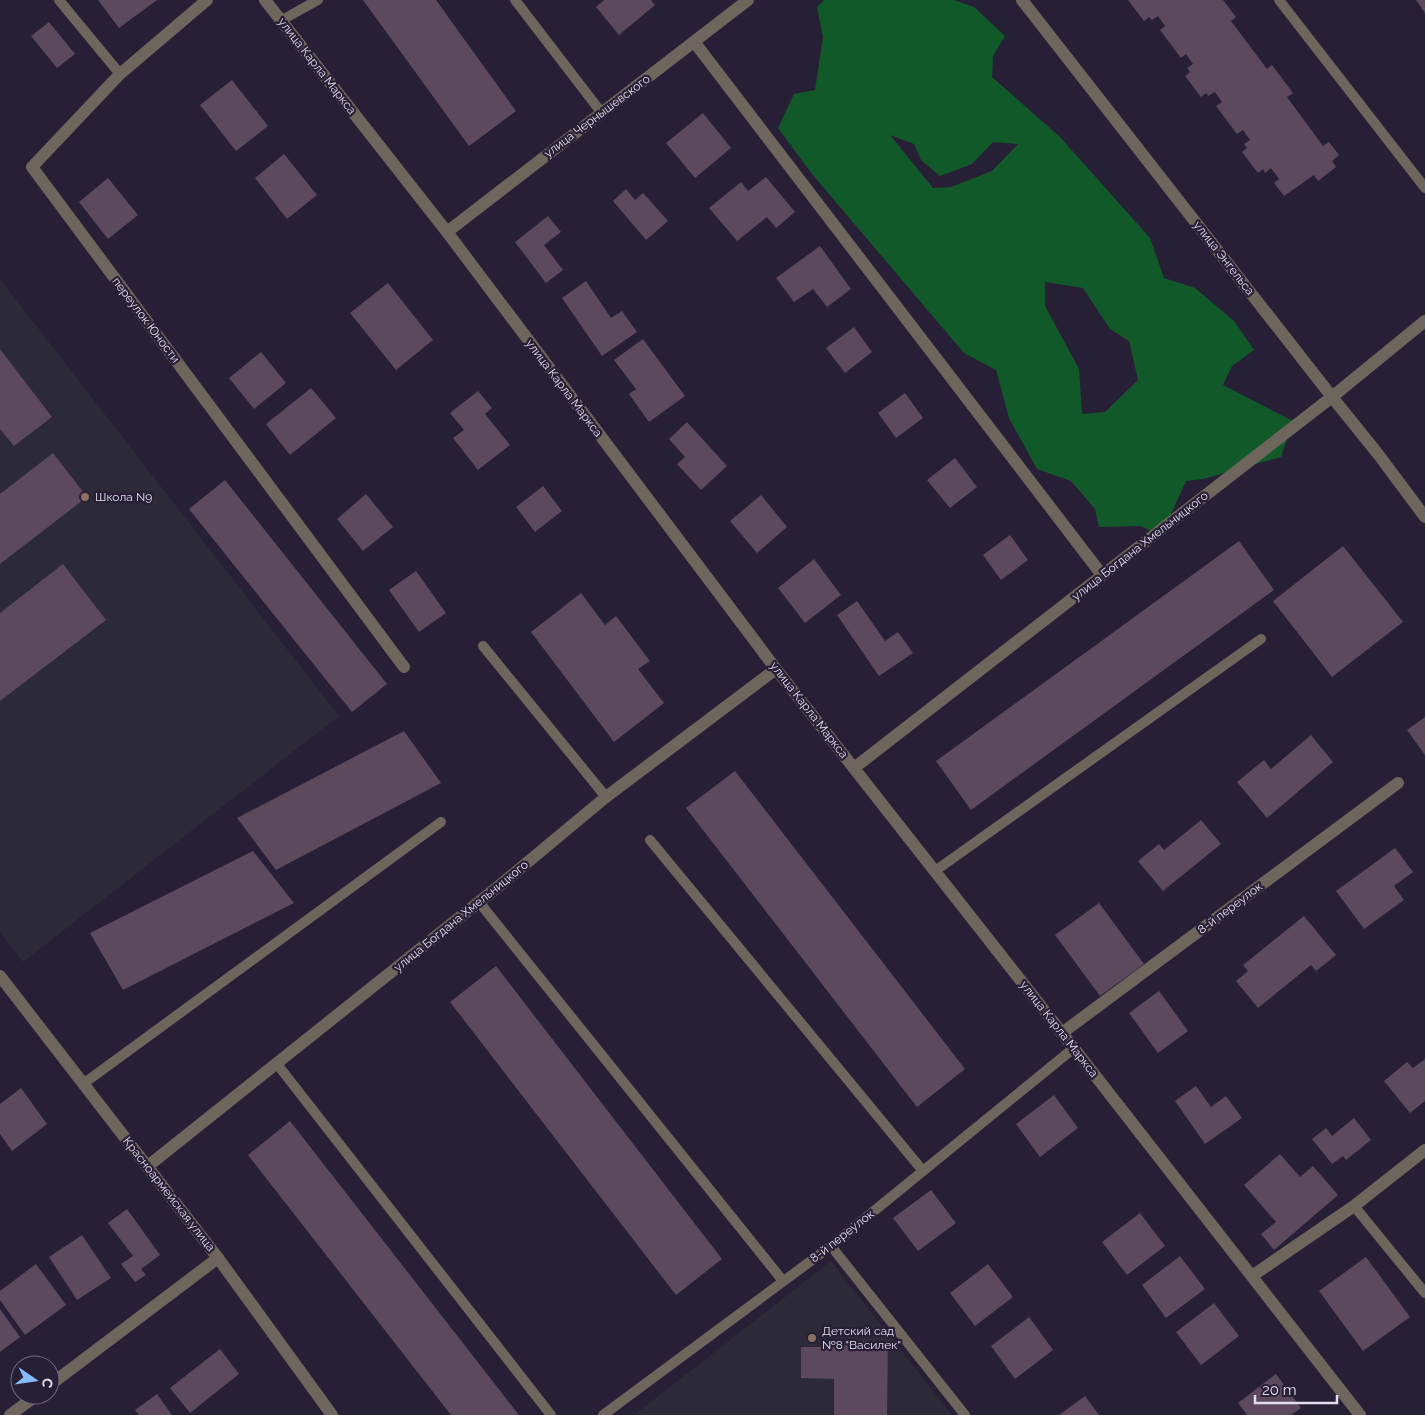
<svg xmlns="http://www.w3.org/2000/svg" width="1425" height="1415" font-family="Raleway,sans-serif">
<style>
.education{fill:#2c2939}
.forest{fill:#125929;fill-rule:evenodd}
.building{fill:#5c495e}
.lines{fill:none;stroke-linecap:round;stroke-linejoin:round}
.service{stroke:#6e665c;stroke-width:10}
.minor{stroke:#6e665c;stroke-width:12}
.tertiary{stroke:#6e665c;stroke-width:12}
.education-dot{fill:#8d6e63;stroke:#271f36;stroke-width:2}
.labels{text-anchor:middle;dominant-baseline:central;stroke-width:4.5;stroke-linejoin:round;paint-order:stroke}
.street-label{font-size:12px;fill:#e2deed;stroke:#271f36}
.poi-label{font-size:12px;fill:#e2deed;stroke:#271f36;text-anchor:start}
</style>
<rect width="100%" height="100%" fill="#271f36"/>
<path class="education" d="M0 279 339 716 23 962 0 932Z
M831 1261 952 1415H634Z"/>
<path class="forest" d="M824 0H954L974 7 1005 36 993 56 992 77 1060 137 1150 238 1164 278 1195 288 1234 321 1254 350 1232 366 1223 385 1293 421 1281 457 1203 479 1186 481 1167 523 1152 532 1141 526 1099 527 1095 509 1071 481 1037 469 1009 418 996 370 964 353 812 174 778 128 794 94 815 90 823 37 817 7ZM890 135 914 144 921 160 940 176 972 164 993 142 1018 144 992 171 951 187 933 188ZM1045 282 1083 288 1110 329 1129 341 1138 380 1105 412 1082 414 1079 369 1045 306Z"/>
<path class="building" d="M98 0H157L119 28Z
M363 0H436L516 111 469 146Z
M604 0H651L655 5 619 35 596 7Z
M1128 0H1223L1236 17 1231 21 1267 69 1272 65 1293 93 1287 97 1323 146 1329 142 1339 155 1332 161 1336 167 1318 181 1314 175 1284 196 1274 183 1279 179 1271 168 1265 173 1263 169 1258 173 1242 152 1247 148 1244 144 1250 140 1243 130 1237 134 1216 106 1222 102 1215 92 1208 96 1206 93 1201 97 1185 76 1190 72 1187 68 1193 64 1186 54 1181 58 1160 30 1165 26 1158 16 1152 20 1149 17 1144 21Z
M1416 0H1425V13Z
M49 22 75 54 57 68 31 36Z
M232 80 268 126 236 151 200 105Z
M703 113 731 148 695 178 666 143Z
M284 154 317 195 287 219 255 178Z
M766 177 795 212 776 228 767 217 737 241 709 208 741 182 748 191Z
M108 178 138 215 108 239 79 202Z
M626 189 635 200 643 193 668 221 646 240 613 201Z
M548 216 561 232 544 245 563 270 546 283 515 242Z
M820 246 851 289 827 307 813 289 794 302 776 278Z
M586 281 611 318 622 311 637 332 602 356 562 298Z
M388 283 433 340 396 370 350 313Z
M854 327 872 352 845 373 826 348Z
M643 339 685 396 649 422 629 394 636 389 614 360Z
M0 349 52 417 14 446 0 429Z
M261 352 286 383 254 409 229 378Z
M311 388 336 418 290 455 266 424Z
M478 391 492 408 485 414 510 445 478 470 453 438 464 430 450 413Z
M905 393 923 418 896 438 878 413Z
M687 422 727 466 701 490 677 464 685 457 669 439Z
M53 453 87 497 0 564V494Z
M955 458 977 487 950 508 927 480Z
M225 480 387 684 352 712 189 509Z
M543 486 562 511 535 532 516 507Z
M366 494 393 527 363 551 337 519Z
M761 495 787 527 757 553 730 521Z
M1010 535 1028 560 1001 580 983 555Z
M1239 541 1274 590 971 810 936 761Z
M1343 546 1403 622 1332 677 1273 601Z
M814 559 841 595 805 623 778 588Z
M63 564 106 620 0 701V613Z
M416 571 446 613 419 632 389 590Z
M581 593 605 625 616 616 650 661 638 669 664 703 614 742 531 632Z
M857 601 885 641 898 632 913 653 879 676 837 615Z
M1425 717V755L1407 730Z
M404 731 441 783 276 870 237 818Z
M1311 735 1333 762 1267 818 1237 782 1264 760 1271 769Z
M735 771 965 1069 917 1107 686 808Z
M1201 820 1221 844 1163 891 1138 861 1159 844 1164 850Z
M1395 848 1413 872 1394 886 1404 900 1364 929 1336 891Z
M253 851 294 903 123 990 90 933Z
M1099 903 1144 964 1100 996 1055 935Z
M1304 916 1336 955 1316 971 1311 965 1258 1008 1236 981 1248 971 1243 965Z
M496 966 722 1259 676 1295 450 1002Z
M1159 991 1188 1031 1158 1053 1129 1013Z
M1425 1059V1101L1410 1113 1384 1081 1407 1062 1413 1068Z
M1196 1086 1211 1107 1226 1096 1242 1118 1205 1144 1175 1101Z
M21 1088 47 1124 12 1151 0 1134V1104Z
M1054 1095 1078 1128 1040 1157 1016 1124Z
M1354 1118 1371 1140 1346 1160 1343 1156 1332 1164 1312 1139 1326 1128 1332 1136Z
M290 1121 519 1415H451L248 1155Z
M1280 1154 1300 1177 1313 1166 1338 1195 1274 1250 1261 1234 1276 1222 1244 1185Z
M931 1190 956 1223 918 1251 893 1218Z
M127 1209 160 1255 141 1269 146 1275 135 1282 121 1264 133 1256 108 1223Z
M1140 1213 1165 1246 1127 1275 1102 1242Z
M82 1235 111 1278 77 1300 49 1257Z
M1180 1256 1205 1289 1166 1318 1142 1285Z
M1366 1257 1410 1317 1363 1351 1319 1291Z
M36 1264 66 1305 25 1335 0 1300V1291Z
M988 1264 1013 1297 975 1326 950 1293Z
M1214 1303 1239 1336 1201 1365 1176 1332Z
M0 1309 20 1337 0 1352Z
M1029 1317 1053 1350 1015 1379 991 1346Z
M834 1341H888L887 1415H834V1379L801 1378V1347H834Z
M220 1349 239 1374 190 1413 170 1388Z
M1276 1374 1301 1408 1291 1415H1247L1238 1403Z
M157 1394 172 1415H139L135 1410Z
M1085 1396 1099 1415H1059Z"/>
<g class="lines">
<path class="service" d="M59 0 120 74
M515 0 601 112
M1279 0 1425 188
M282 20 318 0
M483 646 606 797
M650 840 923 1171
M935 871 1261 639
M479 902 783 1281
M277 1064 551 1415
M83 1084 441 822
M1354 1206 1425 1293
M831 1246 965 1415
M603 1415 831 1246 1074 1048"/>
<path class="minor" d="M207 0 120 74 32 167 404 667
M265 0 447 232 776 669 1062 1033 1360 1415
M695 43 1102 575
M447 232 748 0
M854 768 1332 397 1425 321
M1062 1033 1398 783
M148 1166 499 886 606 797 776 669
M1252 1276 1354 1206 1425 1150
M50 1385 218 1258
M10 1415 37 1395"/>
<path class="tertiary" d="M1022 0 1332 397 1378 454 1425 517
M0 976 218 1258 332 1415"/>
</g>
<g class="education-dot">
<circle cx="85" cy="497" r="5"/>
<circle cx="812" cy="1338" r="5"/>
</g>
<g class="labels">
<g class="street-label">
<text transform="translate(317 66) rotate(52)">улица Карла Маркса</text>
<text transform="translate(597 116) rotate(-37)">улица Чернышевского</text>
<text transform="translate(1224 258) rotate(52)">улица Энгельса</text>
<text transform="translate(146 320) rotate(53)">переулок Юности</text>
<text transform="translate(564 388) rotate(53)">улица Карла Маркса</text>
<text transform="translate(1140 546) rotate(-38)">улица Богдана Хмельницкого</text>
<text transform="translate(809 710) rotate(52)">улица Карла Маркса</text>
<text transform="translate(1230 908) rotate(-37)">8-й переулок</text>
<text transform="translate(461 916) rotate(-39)">улица Богдана Хмельницкого</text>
<text transform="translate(1059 1029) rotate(52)">улица Карла Маркса</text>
<text transform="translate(169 1194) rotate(52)">Красноармейская улица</text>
<text transform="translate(842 1236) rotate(-38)">8-й переулок</text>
</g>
<g class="poi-label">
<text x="95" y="497">Школа N9</text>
<text x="822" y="1331">Детский сад<tspan x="822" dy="14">№8 "Василек"</tspan></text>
</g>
</g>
<g transform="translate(35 1380) rotate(103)"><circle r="24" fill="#271f36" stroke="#726b7f"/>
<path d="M0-4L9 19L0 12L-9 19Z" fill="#87bbfb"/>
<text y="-8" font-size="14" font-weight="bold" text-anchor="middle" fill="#e2deed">С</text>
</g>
<path d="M1255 1395v8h82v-8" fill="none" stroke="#e2deed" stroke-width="2.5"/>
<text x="1262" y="1395" font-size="15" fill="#e2deed" stroke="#271f36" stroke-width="4" paint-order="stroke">20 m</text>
</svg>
